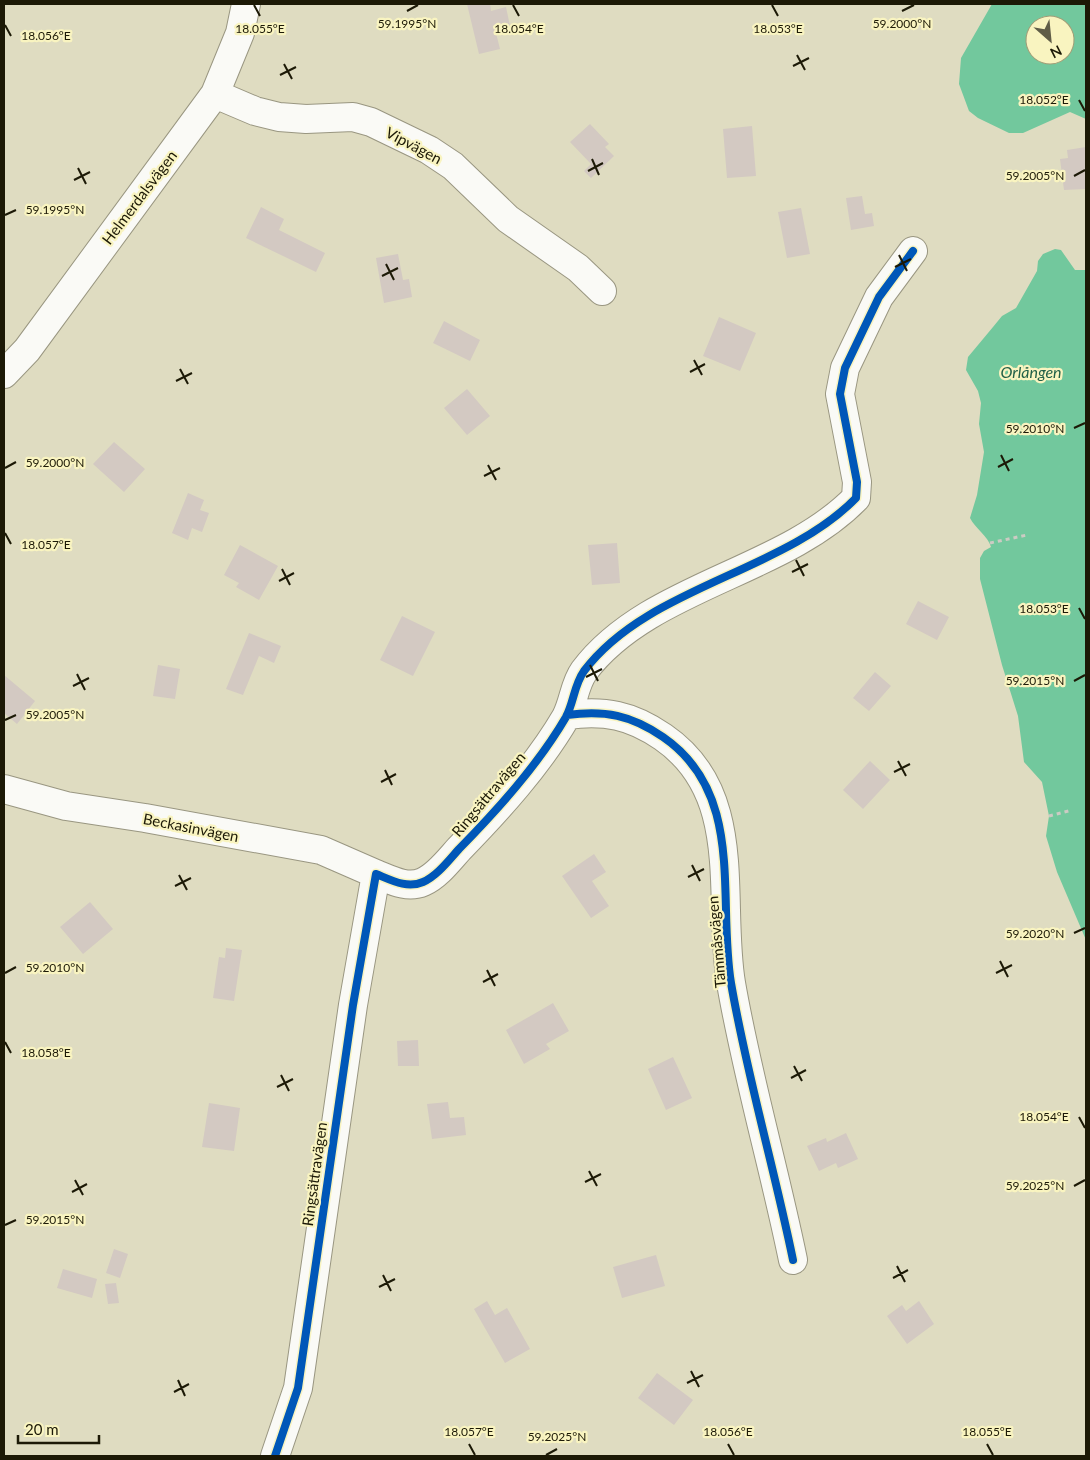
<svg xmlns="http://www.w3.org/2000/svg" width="1090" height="1460" font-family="Lato,sans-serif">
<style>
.water{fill:#72c89d;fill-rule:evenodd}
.building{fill:#d3c9c2}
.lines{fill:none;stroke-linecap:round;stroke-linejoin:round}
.street-casing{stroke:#999681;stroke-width:30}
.path{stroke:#cccbc3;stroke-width:3;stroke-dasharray:4 4;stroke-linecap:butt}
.street{stroke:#fafaf6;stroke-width:28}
.cycleway-casing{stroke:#f9f4c0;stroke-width:11}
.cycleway{stroke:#0057b8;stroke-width:8}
.ticks{fill:none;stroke:#1c1906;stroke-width:2}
.labels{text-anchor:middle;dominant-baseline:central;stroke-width:4.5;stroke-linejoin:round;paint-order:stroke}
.street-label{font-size:15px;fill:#1c1906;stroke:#f9f4c0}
.water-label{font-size:16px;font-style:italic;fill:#216047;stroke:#f9f4c0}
.ticks-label{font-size:12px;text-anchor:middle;fill:#1c1906;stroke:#f9f4c0;stroke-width:4.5;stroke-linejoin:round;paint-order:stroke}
</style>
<rect width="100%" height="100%" fill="#dfdcc1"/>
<path class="water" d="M992 4H1086V119L1070 112 1023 133H1009L978 118 969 111 959 84 961 58ZM1035 25H1065V55H1035Z
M1055 249 1061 250 1075 270H1086V940L1057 872 1046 836 1049 816 1042 782 1024 762 1018 716 1002 665 980 579V558L984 551 991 547C988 536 975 528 970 518L977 495 984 452 979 424 981 403 978 391 966 370 968 357 993 327 1002 316 1016 308 1037 271 1038 261 1043 254Z"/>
<path class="building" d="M467 4H490L491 11 506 7 510 26 495 29 500 49 479 54Z
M590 124 609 144 605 147 614 156 591 178 584 171 591 164 570 142Z
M752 126 756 176 727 178 723 129Z
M1086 147V189L1064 190 1060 159 1068 158 1067 150Z
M862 196 865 214 872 213 874 226 851 230 846 198Z
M261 207 284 219 279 230 325 253 316 272 246 238Z
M801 208 810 254 787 258 778 212Z
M398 254 403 280 409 279 412 297 384 303 376 258Z
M719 317 756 333 740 371 703 356Z
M444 321 480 340 470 361 433 343Z
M467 389 490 416 467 435 444 408Z
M114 442 145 469 124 492 93 464Z
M188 493 204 500 200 510 209 513 202 532 192 528 188 540 172 533Z
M617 543 620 583 592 585 588 545Z
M240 545 278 566 259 600 236 587 239 583 224 575Z
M918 601 949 617 937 640 906 624Z
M402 616 435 632 413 676 380 660Z
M249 633 281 646 274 663 259 656 243 695 226 689Z
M158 665 180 669 175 699 153 696Z
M875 672 891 686 869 711 853 698Z
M4 675 35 701 17 724 4 713Z
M870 761 890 780 863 809 843 790Z
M594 854 606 872 592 881 609 906 591 918 562 876Z
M90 902 113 929 83 954 60 927Z
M226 948 242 950 234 1001 213 998 219 957 225 958Z
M553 1003 569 1031 546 1044 550 1049 524 1064 506 1030Z
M418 1040 419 1066H398L397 1041Z
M673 1057 692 1098 666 1110 648 1069Z
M448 1102 450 1118 464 1117 466 1135 432 1139 427 1104Z
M209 1103 240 1108 234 1151 202 1147Z
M846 1133 858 1159 838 1168 836 1163 819 1171 807 1146 826 1138 827 1142Z
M114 1249 128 1254 120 1278 106 1273Z
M656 1255 665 1286 622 1298 613 1267Z
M63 1269 97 1279 92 1298 57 1288Z
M116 1283 119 1303 108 1304 105 1284Z
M487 1301 495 1315 507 1308 530 1349 505 1363 474 1309Z
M919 1301 934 1324 907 1344 887 1316 902 1305 906 1311Z
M657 1373 693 1400 674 1425 638 1398Z"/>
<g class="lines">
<g class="street-casing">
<path id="street" d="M215 94 255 111 279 117 306 119 353 117 371 122 429 150 453 166 508 219 578 268 602 291
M4 374 27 350 215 94 240 33 246 4
M567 715C605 710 631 715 663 737 746 794 717 898 731 983 747 1076 774 1167 793 1260
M4 789 66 806 145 818 321 850 376 874
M275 1456 298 1388 353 1005 376 874C391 880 407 889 423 882 437 876 449 860 459 849 498 809 538 765 566 717 574 702 574 685 584 671 648 586 783 573 856 498L857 482 840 394 845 368 879 297 913 251"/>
</g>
<path class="path" d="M990 543 1027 535
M1049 816 1072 810"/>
<use href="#street" class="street"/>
<g class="cycleway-casing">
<path id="cycleway" d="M567 715C605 710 631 715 663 737 746 794 717 898 731 983 747 1076 774 1167 793 1260
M275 1456 298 1388 353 1005 376 874C391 880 407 889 423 882 437 876 449 860 459 849 498 809 538 765 566 717 574 702 574 685 584 671 648 586 783 573 856 498L857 482 840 394 845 368 879 297 913 251"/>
</g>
<use href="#cycleway" class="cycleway"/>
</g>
<path class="ticks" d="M254 5 260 16M513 5 519 16M772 5 778 16M407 11 418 5M902 11 914 5M5 25 11 36M797 55 805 70M284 64 292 79M793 66 809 58M280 75 296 67M1079 100 1085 111M592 159 599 175M78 168 86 184M588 171 603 163M1074 176 1085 170M74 180 90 172M5 215 16 210M899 255 907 271M386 264 394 280M895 267 911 259M382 276 398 268M694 360 702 375M180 369 188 384M690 372 705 364M176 381 192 373M1074 428 1085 423M1001 455 1009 471M488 465 496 480M998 467 1013 459M5 468 16 462M484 476 500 468M5 533 11 544M796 560 804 576M282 569 290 585M792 572 808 564M279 581 294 573M1079 608 1085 619M590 665 598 681M77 674 85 690M586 677 602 669M1074 681 1085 675M73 686 89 678M5 720 16 715M898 761 906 776M385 770 392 785M894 772 910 764M381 782 396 774M692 865 700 881M179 875 187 890M688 877 704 869M175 886 191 878M1074 933 1085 928M1000 961 1008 977M487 970 495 986M5 973 16 967M996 973 1012 965M483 982 498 974M5 1042 11 1053M794 1066 802 1081M281 1075 289 1091M791 1078 806 1070M277 1087 293 1079M1079 1117 1085 1128M589 1171 597 1186M75 1180 83 1195M585 1182 601 1174M1074 1186 1085 1180M72 1192 87 1184M5 1225 16 1220M897 1266 905 1282M383 1275 391 1291M893 1278 908 1270M379 1287 395 1279M691 1371 699 1387M178 1380 185 1396M687 1383 703 1375M174 1392 189 1384M469 1444 475 1455M728 1444 734 1455M987 1444 993 1455M546 1455 557 1449"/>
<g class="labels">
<g class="street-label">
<text transform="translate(414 145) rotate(28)">Vipvägen</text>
<text transform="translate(139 197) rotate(-53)">Helmerdalsvägen</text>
<text transform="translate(488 794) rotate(-50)">Ringsättravägen</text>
<text transform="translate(191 827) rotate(11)">Beckasinvägen</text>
<text transform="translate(716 942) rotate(-95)">Tämmåsvägen</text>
<text transform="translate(314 1174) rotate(-82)">Ringsättravägen</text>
</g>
<g class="water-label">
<text x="1031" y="371">Orlången</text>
</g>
</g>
<g class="ticks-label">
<text x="407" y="28">59.1995°N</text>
<text x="902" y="28">59.2000°N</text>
<text x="260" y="33">18.055°E</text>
<text x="519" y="33">18.054°E</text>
<text x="778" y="33">18.053°E</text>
<text x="46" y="40">18.056°E</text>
<text x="1044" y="104">18.052°E</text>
<text x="1035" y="180">59.2005°N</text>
<text x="55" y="214">59.1995°N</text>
<text x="1035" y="433">59.2010°N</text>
<text x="55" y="467">59.2000°N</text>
<text x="46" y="549">18.057°E</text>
<text x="1044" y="613">18.053°E</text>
<text x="1035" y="685">59.2015°N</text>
<text x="55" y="719">59.2005°N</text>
<text x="1035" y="938">59.2020°N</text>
<text x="55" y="972">59.2010°N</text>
<text x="46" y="1057">18.058°E</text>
<text x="1044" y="1121">18.054°E</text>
<text x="1035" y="1190">59.2025°N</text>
<text x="55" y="1224">59.2015°N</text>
<text x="469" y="1436">18.057°E</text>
<text x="728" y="1436">18.056°E</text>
<text x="987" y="1436">18.055°E</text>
<text x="557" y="1441">59.2025°N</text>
</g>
<rect width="1090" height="1460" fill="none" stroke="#1c1906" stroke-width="10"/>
<g transform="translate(1050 40) rotate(153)"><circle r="24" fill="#f9f4c0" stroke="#a19c76"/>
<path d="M0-4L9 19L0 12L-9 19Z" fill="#605d47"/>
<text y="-8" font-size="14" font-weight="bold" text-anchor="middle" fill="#1c1906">N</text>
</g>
<path d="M18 1435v8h81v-8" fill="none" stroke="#1c1906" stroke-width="2.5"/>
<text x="25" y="1435" font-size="15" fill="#1c1906" stroke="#f9f4c0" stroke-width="4" paint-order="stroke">20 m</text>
</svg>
